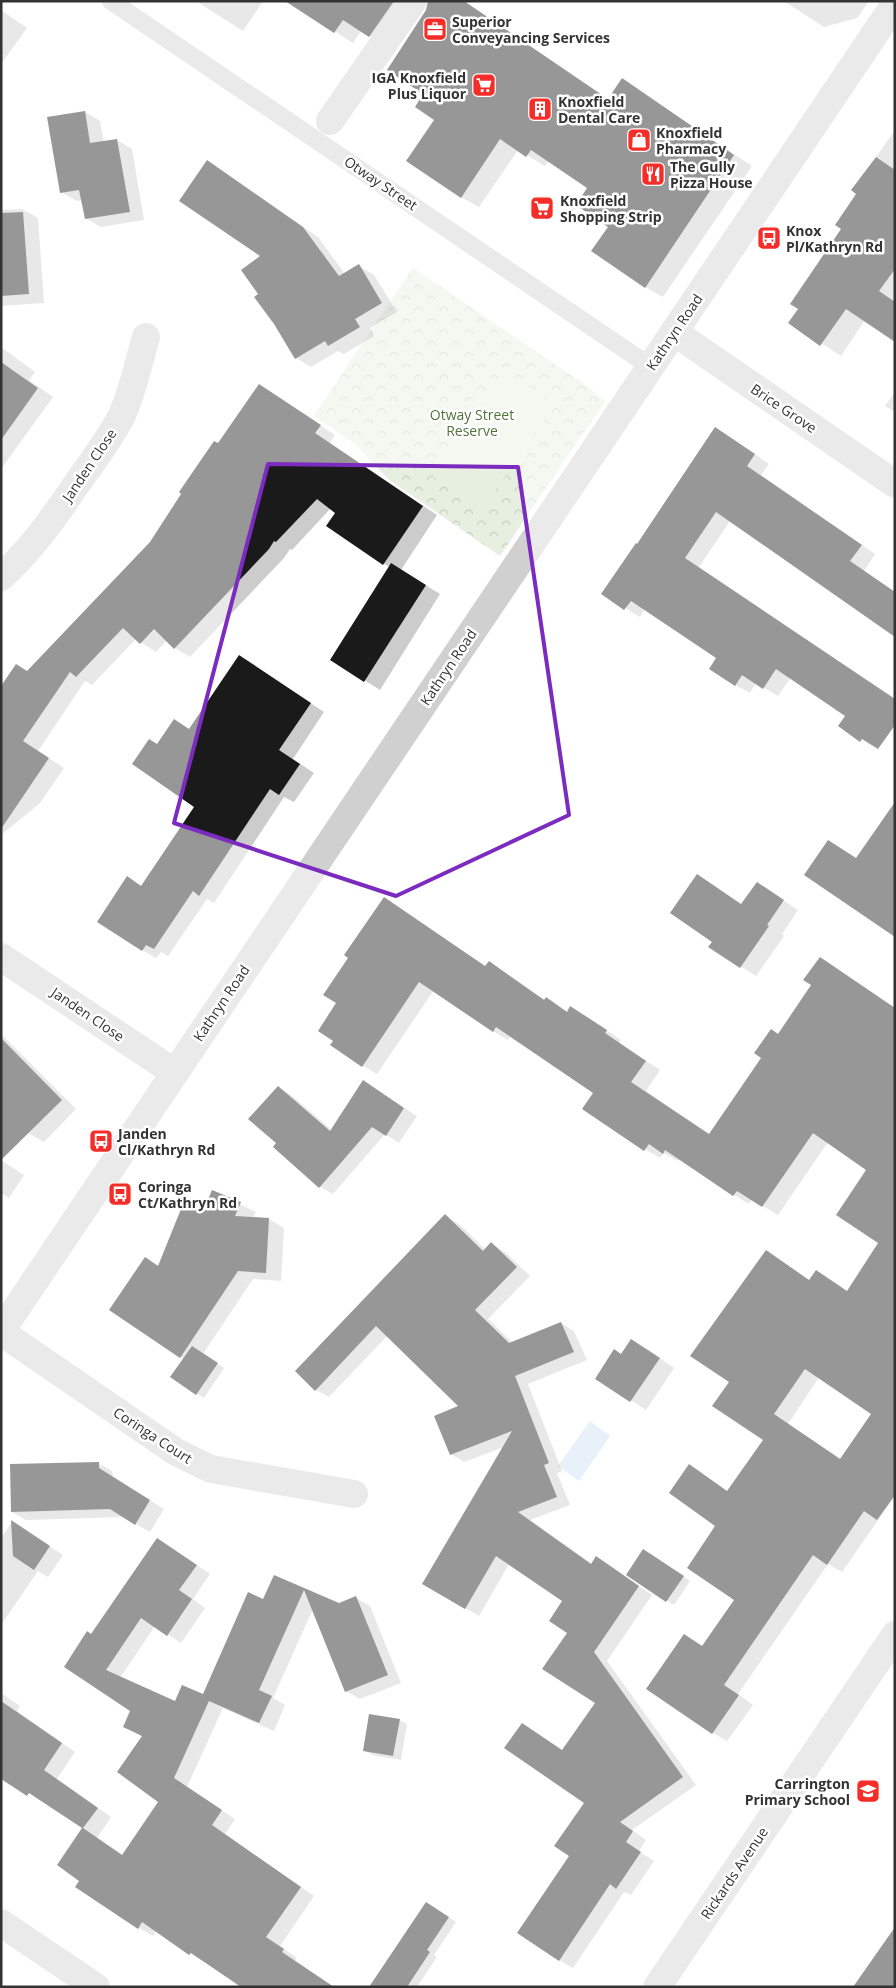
<svg xmlns="http://www.w3.org/2000/svg" width="896" height="1988" font-family="'Open Sans',sans-serif">
<style>
.forest{fill:url(#forest-crowns)}
.pitch{fill:#e7f0e0}
.water{fill:#ccdff1}
.shadow{fill:#0003;fill-rule:evenodd}
.building{fill:#1a1a1a;fill-rule:evenodd}
.lines{fill:none;stroke-linecap:round;stroke-linejoin:round}
.lane{stroke:#d0d0d0;stroke-width:18}
.street{stroke:#d0d0d0;stroke-width:28}
.marked{fill:none;stroke:#7b2cbf;stroke-width:4;stroke-linejoin:round}
.labels{text-anchor:middle;dominant-baseline:central;stroke-width:5;stroke-linejoin:round;paint-order:stroke}
.poi-label{font-size:14px;font-weight:bold;fill:#333;stroke:#fff;text-anchor:start}
.street-label{font-size:14px;fill:#333;stroke:#fff}
.park-label{font-size:14px;fill:#50743a;stroke:#fff}
</style>
<defs>
<pattern id="forest-crowns" width="20" height="18" patternUnits="userSpaceOnUse" patternTransform="scale(1.25)"><rect width="20" height="18" fill="#e7f0e0"/><path d="M2 6a3 3 0 1 1 6 0M12 15a3 3 0 1 1 6 0" fill="none" stroke="#c7cec1"/></pattern>
</defs>
<rect width="100%" height="100%" fill="#fff"/>
<path class="forest" d="M413 268 584 384 605 401 500 556 388 479 354 443 314 416Z"/>
<path class="pitch" d="M506 372 555 404 481 511 433 477Z"/>
<path class="water" d="M590 1421 610 1436 579 1481 558 1466Z"/>
<path class="shadow" d="M200 1H263L243 31 199 3Z
M288 1H419L388 47 361 31 353 43Z
M463 1 609 100 622 80 752 166 663 297 645 287 609 226 589 187 549 160 545 166 518 150 479 207 461 197 436 120 425 94 427 10Z
M784 1H869L857 18 824 27Z
M1 10 27 28 1 64Z
M85 112 100 121 104 142 117 140 132 149 144 220 101 227 86 218 83 200 77 201 61 192Z
M895 130V340L865 320 841 356 790 323 800 308 843 229 858 193 853 190Z
M207 162 318 237 345 274 359 266 374 275 397 312 370 328 374 336 344 354 338 351 311 367 296 358 260 294 262 256Z
M22 209 38 218 44 303 1 306V210Z
M1 347 35 372 29 380 53 397 1 469Z
M259 385 335 435 330 443 437 515 401 570 440 594 380 690 331 659 390 567 384 564 331 508 292 550 290 549 284 558 190 657 175 648 167 640 156 652 136 639 92 685 85 681 38 751 64 768 40 803 1 835V689L28 672 151 543Z
M895 392V412L885 406Z
M730 437 769 464 761 475 875 554 864 571 730 521 699 567 895 699 791 677 778 696 756 683 750 693 735 685 718 658 645 609 640 617 603 594 638 546Z
M253 665 324 712 293 759 314 773 294 802 284 797 214 903 207 899 168 956 161 952 156 958 142 950 127 878 142 886 196 806 158 745 190 730Z
M757 883 798 910 782 934 784 936 756 976 710 947Z
M384 898 486 967 489 963 545 1000 568 1012 586 1016 621 1040 619 1043 660 1070 646 1091 710 1135 813 985 820 958 895 1008V1315L880 1243 867 1169 828 1142 778 1215 752 1199 749 1204 734 1195 680 1159 678 1161 664 1153 660 1158 645 1149 595 1093 511 1036 508 1040 493 1031 434 990 377 1074 362 1065 335 1041 338 1003 350 958Z
M1 1034 76 1109 44 1142 28 1133 1 1105Z
M278 1087 291 1095 332 1130 377 1090 417 1116 399 1143 385 1134 333 1194 320 1187 278 1143Z
M1 1160 24 1175 9 1198 1 1193Z
M212 1191 256 1212 253 1218 269 1219 284 1228 281 1281 253 1279 203 1354 224 1368 204 1398 196 1393 184 1359 180 1357 146 1258 159 1266 203 1213Z
M445 1216 459 1224 486 1250 491 1244 505 1252 530 1276 488 1319 513 1343 561 1323 574 1331 587 1360 528 1384 562 1471 557 1473 570 1505 530 1520 592 1564 610 1566 652 1595 607 1661 696 1785 632 1830 646 1840 639 1851 654 1861 631 1895 624 1892 573 1968 559 1960 571 1855 585 1803 563 1751 596 1702 568 1632 564 1601 509 1564 479 1616 424 1584 504 1447 464 1462 451 1454 461 1407 388 1335 329 1397 316 1390Z
M781 1261 810 1281 817 1272 868 1305 895 1453V1496L842 1572 828 1564 738 1694 753 1705 727 1741 713 1733 684 1635 703 1646 736 1599 704 1475 728 1492 764 1440 731 1382ZM819 1377 873 1414 841 1459 788 1424Z
M647 1349 674 1368 646 1410 596 1378 622 1355Z
M98 1463 112 1471 113 1478 164 1509 150 1532 124 1517 26 1520 12 1512Z
M12 1522 63 1555 48 1577 38 1571 1 1625V1538Z
M171 1548 210 1574 193 1599 205 1608 181 1643 155 1626 120 1678 176 1702 203 1696 264 1600 275 1577 339 1604 356 1598 370 1606 401 1683 360 1699 346 1691 313 1609 273 1698 285 1705 274 1731 223 1708 187 1787 235 1819 225 1834 314 1896 280 1946 297 1958 295 1961H205L204 1962 156 1931 153 1936 139 1928 81 1880 59 1865 84 1828 10 1778 1 1758V1693L20 1706 17 1711 75 1752 57 1779 111 1817 97 1838 123 1855 160 1801 143 1737 125 1726 131 1711 65 1666Z
M651 1554 690 1581 674 1605 627 1574Z
M399 1720 407 1724 401 1760 372 1755 365 1751Z
M434 1908 456 1922 434 1955 437 1957 417 1987H396Z"/>
<path class="building" d="M285 1H394L369 37 343 20 334 33Z
M428 1H464L608 99 622 78 734 155 645 288 591 251 608 227 576 205 587 188 531 150 526 157 500 139 461 198 406 161 434 120 415 107 423 94 387 70 426 10Z
M85 111 90 143 117 139 130 212 85 219 79 190 60 193 47 117Z
M876 157 895 170V269L879 291 895 302V342L846 309 820 346 788 323 798 309 790 304 841 229 835 225 856 194 851 190Z
M207 160 303 227 339 276 359 264 382 303 355 319 360 327 328 346 325 341 295 359 274 324 254 297 258 294 241 270 260 256 179 201Z
M23 212 29 294 1 296V213Z
M1 362 38 388 1 440Z
M259 384 321 425 315 433 423 506 383 565 326 526 335 513 317 499 276 542 274 541 269 549 174 649 154 629 140 644 123 628 76 677 70 672 23 741 49 758 1 829V686L16 664 27 671 150 542 181 494 179 492 214 441 218 443Z
M715 427 755 454 747 466 862 545 850 561 895 592V637L716 512 685 558 895 699V725L878 749 862 739 860 742 838 726 845 716 776 669 763 689 742 675 735 686 709 669 716 658 631 601 624 610 601 594 636 543 637 544Z
M391 563 426 585 364 682 330 660Z
M239 655 311 703 279 750 300 764 279 795 270 789 199 896 193 891 154 949 146 945 142 951 97 922 127 876 141 886 194 807 132 764 149 739 157 744 174 719 189 729Z
M895 802V937L804 875 828 840 856 858Z
M697 874 741 904 757 882 784 900 767 925 769 926 740 968 708 947 712 942 670 913Z
M384 897 485 966 489 961 544 1000 546 997 567 1012 570 1006 607 1030 605 1033 646 1061 631 1082 709 1134 761 1058 754 1053 771 1029 778 1034 811 985 803 980 820 957 895 1008V1495L877 1520 864 1511 827 1565 813 1555 724 1685 739 1695 712 1734 646 1689 684 1634 702 1646 734 1600 687 1568 715 1526 669 1493 689 1464 727 1491 763 1440 712 1406 729 1382 690 1356 766 1250 809 1280 816 1270 847 1291 878 1243 836 1215 866 1170 813 1133 762 1207 737 1191 733 1196 665 1150 663 1154 649 1144 644 1151 582 1109 593 1093 496 1027 493 1032 419 982 362 1067 330 1045 333 1041 318 1031 336 1003 323 995 348 958 344 955ZM805 1369 871 1414 840 1459 774 1414Z
M1 1038 62 1100 1 1160Z
M363 1080 404 1108 386 1136 372 1127 319 1188 273 1147 276 1143 248 1119 278 1086 330 1131Z
M212 1190 241 1202 235 1216 269 1218 266 1273 238 1271 180 1358 109 1310 145 1257 158 1266 183 1204 203 1212Z
M445 1214 483 1251 491 1242 517 1267 475 1310 509 1343 561 1322 574 1352 515 1376 549 1463 544 1465 557 1497 518 1512 591 1564 596 1556 639 1586 594 1652 683 1777 620 1822 633 1831 626 1842 641 1852 616 1889 610 1884 559 1961 517 1933 569 1856 554 1846 584 1803 504 1748 522 1723 562 1750 595 1703 542 1669 567 1633 549 1621 562 1601 496 1556 465 1609 422 1584 512 1431 450 1455 434 1416 458 1406 376 1326 315 1391 295 1371Z
M631 1339 660 1358 630 1402 595 1379 614 1349 621 1354Z
M192 1346 218 1363 196 1395 170 1377Z
M99 1462V1468L150 1500 135 1525 110 1509 11 1512 10 1464Z
M11 1520 50 1546 34 1570 13 1556Z
M157 1538 197 1565 179 1590 192 1599 167 1636 141 1618 106 1670 175 1701 182 1685 203 1694 248 1592 263 1599 274 1575 339 1603 356 1596 388 1675 345 1692 304 1590 259 1690 272 1696 259 1723 209 1701 174 1778 222 1810 212 1825 301 1887 266 1937 284 1949 282 1952 334 1987H241L191 1953 189 1955 142 1922 138 1929 75 1887 79 1881 57 1865 82 1828 29 1793 27 1796 1 1779V1701L62 1743 44 1770 98 1808 83 1828 122 1855 158 1802 117 1772 142 1736 123 1727 130 1711 64 1667 87 1631 91 1634Z
M643 1549 684 1576 666 1602 626 1575Z
M369 1714 400 1719 393 1756 363 1751Z
M426 1902 449 1917 427 1950 430 1952 407 1987H369Z
M895 1927V1987H853Z"/>
<g class="lines">
<path class="lane" d="M111 1 651 367"/>
<path class="street" d="M330 121 413 1
M674 332 895 484
M1 577C32 549 55 516 78 482 93 461 109 440 121 417 133 392 138 364 146 337
M1 957 174 1072
M1 1331 895 4
M1 1332 176 1452 211 1469 354 1494
M1 1923 96 1987
M657 1987 895 1635"/>
</g>
<path d="M0 0H896V1988H0ZM268 464 518 467 569 815 396 896 174 823Z" fill="#fff" fill-opacity=".55" fill-rule="evenodd"/>
<path class="marked" d="M268 464 518 467 569 815 396 896 174 823Z"/>
<defs>
<g id="office-square" transform="scale(1.25)"><rect x="-9" y="-9" width="18" height="18" rx="4" fill="#f52d29" stroke="#fff"/><path d="M-6-3h4V-5.5h4V-3h4V5H-6ZM-1-4.5V-3h2v-1.5ZM-6 0V1H6V0Z" fill="#fff"/></g>
<g id="supermarket-square" transform="scale(1.25)"><rect x="-9" y="-9" width="18" height="18" rx="4" fill="#f52d29" stroke="#fff"/><path d="M-6-5.5h2.5l.6 2H6L4.5 2H-2.5L-4.4-4H-6ZM-1.5 3.2a1.3 1.3 0 1 0 .1 0ZM3 3.2a1.3 1.3 0 1 0 .1 0Z" fill="#fff"/></g>
<g id="building-square" transform="scale(1.25)"><rect x="-9" y="-9" width="18" height="18" rx="4" fill="#f52d29" stroke="#fff"/><path d="M-4-6H4V6H1V3H-1V6H-4ZM-2.5-4.3h1.7v1.8h-1.7ZM.8-4.3h1.7v1.8H.8ZM-2.5-1h1.7V.8h-1.7ZM.8-1h1.7V.8H.8Z" fill="#fff"/></g>
<g id="shop-square" transform="scale(1.25)"><rect x="-9" y="-9" width="18" height="18" rx="4" fill="#f52d29" stroke="#fff"/><path d="M-5-2.5h2.3a2.7 3.5 0 0 1 5.4 0H5L5.5 6h-11ZM-1.5-2.5h3a1.5 2.3 0 0 0-3 0Z" fill="#fff"/></g>
<g id="restaurant-square" transform="scale(1.25)"><rect x="-9" y="-9" width="18" height="18" rx="4" fill="#f52d29" stroke="#fff"/><path d="M-5-6h1v4h1v-4h1v4h1v-4h1v5L-1.5 .5V6h-2V.5L-5-1ZM5-6V6H3V1.5H1.5Q1.5-4 5-6Z" fill="#fff"/></g>
<g id="bus-square" transform="scale(1.25)"><rect x="-9" y="-9" width="18" height="18" rx="4" fill="#f52d29" stroke="#fff"/><path d="M-5-6H5V4H4V6H2V4H-2V6H-4V4H-5ZM-3.5-4V0h7V-4ZM-3.5 1.2v1.5H-2V1.2ZM2 1.2v1.5H3.5V1.2Z" fill="#fff"/></g>
<g id="school-square" transform="scale(1.25)"><rect x="-9" y="-9" width="18" height="18" rx="4" fill="#f52d29" stroke="#fff"/><path d="M0-5L7-2L0 1L-7-2ZM-4 1L0 2.5L4 1V4Q0 6-4 4Z" fill="#fff"/></g>
</defs>
<g fill-rule="evenodd">
<use href="#office-square" x="435" y="29"/>
<use href="#supermarket-square" x="484" y="85"/>
<use href="#building-square" x="540" y="109"/>
<use href="#shop-square" x="639" y="140"/>
<use href="#restaurant-square" x="653" y="174"/>
<use href="#supermarket-square" x="542" y="208"/>
<use href="#bus-square" x="769" y="238"/>
<use href="#bus-square" x="101" y="1141"/>
<use href="#bus-square" x="120" y="1194"/>
<use href="#school-square" x="868" y="1791"/>
</g>
<g class="labels">
<g class="poi-label">
<text x="452" y="21">Superior<tspan x="452" dy="16">Conveyancing Services</tspan></text>
<text x="466" y="77" text-anchor="end">IGA Knoxfield<tspan x="466" dy="16">Plus Liquor</tspan></text>
<text x="558" y="101">Knoxfield<tspan x="558" dy="16">Dental Care</tspan></text>
<text x="656" y="132">Knoxfield<tspan x="656" dy="16">Pharmacy</tspan></text>
<text x="670" y="166">The Gully<tspan x="670" dy="16">Pizza House</tspan></text>
<text x="560" y="200">Knoxfield<tspan x="560" dy="16">Shopping Strip</tspan></text>
<text x="786" y="230">Knox<tspan x="786" dy="16">Pl/Kathryn Rd</tspan></text>
<text x="118" y="1133">Janden<tspan x="118" dy="16">Cl/Kathryn Rd</tspan></text>
<text x="138" y="1186">Coringa<tspan x="138" dy="16">Ct/Kathryn Rd</tspan></text>
<text x="850" y="1783" text-anchor="end">Carrington<tspan x="850" dy="16">Primary School</tspan></text>
</g>
<g class="street-label">
<text transform="translate(381 183) rotate(34)">Otway Street</text>
<text transform="translate(674 332) rotate(-56)">Kathryn Road</text>
<text transform="translate(784 408) rotate(34)">Brice Grove</text>
<text transform="translate(89 465) rotate(-56)">Janden Close</text>
<text transform="translate(448 667) rotate(-56)">Kathryn Road</text>
<text transform="translate(221 1003) rotate(-56)">Kathryn Road</text>
<text transform="translate(88 1014) rotate(34)">Janden Close</text>
<text transform="translate(153 1435) rotate(33)">Coringa Court</text>
<text transform="translate(734 1873) rotate(-56)">Rickards Avenue</text>
</g>
<g class="park-label">
<text x="472" y="414">Otway Street<tspan x="472" dy="16">Reserve</tspan></text>
</g>
</g>
<rect width="896" height="1988" fill="none" stroke="#333333" stroke-width="5"/>
</svg>
